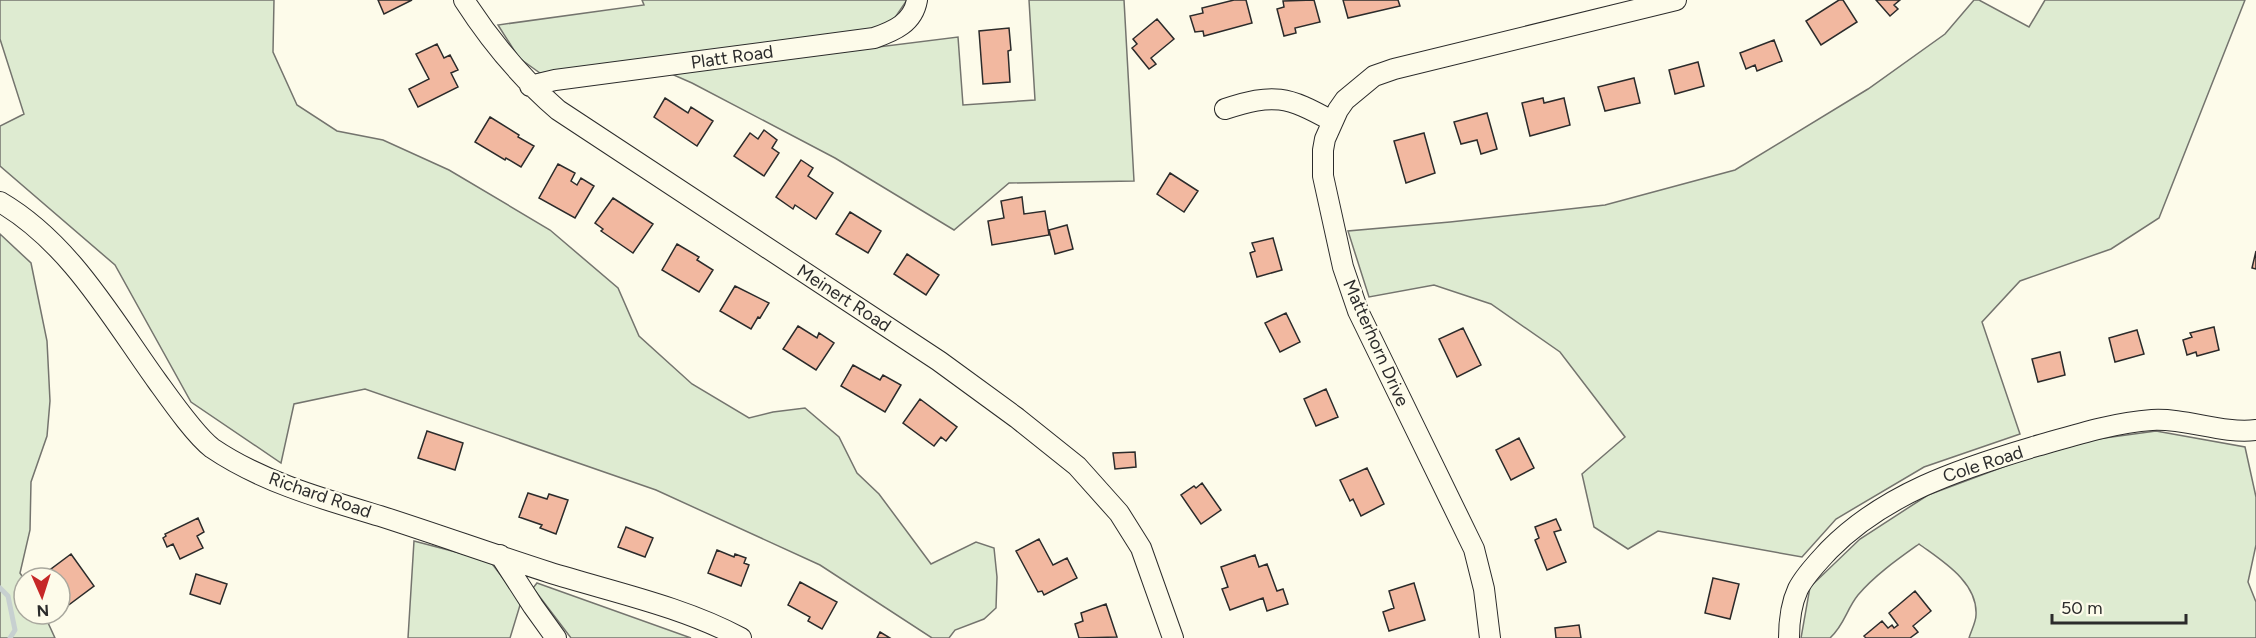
<svg xmlns="http://www.w3.org/2000/svg" width="2256" height="638" font-family="Figtree,sans-serif">
<style>
.green{fill:#deebd1;stroke:#74746e;stroke-width:1.5}
.lines{fill:none;stroke-linecap:round;stroke-linejoin:round}
.stream{stroke:#c7d0d0;stroke-width:5}
.building{fill:#f2b8a0;stroke:#2b2b2b;stroke-width:1.5}
.minor-casing{stroke:#2b2b2b;stroke-width:22}
.minor{stroke:#fdfbea;stroke-width:20}
.labels{text-anchor:middle;dominant-baseline:central;stroke-width:4.5;stroke-linejoin:round;paint-order:stroke}
.street-label{font-size:18px;fill:#2b2b2b;stroke:#fdfbea}
</style>
<rect width="100%" height="100%" fill="#fdfbea"/>
<path class="green" d="M0 0H274L273 52 297 105 337 131 383 140 449 170 550 230 618 288 639 336 692 384 749 418 773 412 805 408 839 437 857 473 879 494 931 564 976 542 994 548 997 577 996 608 984 619 955 630 949 638H932L820 565 656 490 365 389 294 404 281 463 191 402 115 265 0 166V126L24 114 0 39Z
M642 0H907L892 22 865 36 540 73 519 58 498 25 644 5Z
M1029 0H1124L1134 181 1009 183 954 230 835 158 692 83 669 73 958 37 963 105 1035 100Z
M1974 0H1979L2029 27 2045 0H2245L2159 218 2111 249 2020 281 1982 322 2020 434 1924 467 1836 519 1802 557 1658 531 1628 549 1594 527 1582 474 1625 437 1560 352 1491 304 1434 285 1369 297 1348 231 1450 222 1605 205 1735 170 1868 89 1945 34Z
M0 234 31 263 47 341 50 401 47 436 31 482 30 530 20 573 24 579V614H44L55 638H0Z
M2156 431 2245 447 2256 497V545L2248 582 2256 602V638H1969C1971 631 1976 622 1976 615 1978 582 1942 561 1919 544 1898 559 1875 575 1858 595 1846 610 1845 624 1830 638H1801L1810 587 1860 539 1928 495 2019 461 2097 439Z
M414 541 490 561 521 602 510 638H408Z
M537 583 691 638H571L533 588Z"/>
<g class="lines">
<path class="stream" d="M0 588 8 596 15 630 10 638"/>
</g>
<path class="building" d="M378 0H412L384 14Z
M1234 0H1246L1252 23 1204 36 1203 31 1195 32 1190 16 1203 13 1202 8Z
M1314 0 1320 22 1295 28 1296 33 1284 36 1277 9 1284 7 1283 1Z
M1343 0H1398L1400 6 1348 18Z
M1839 0H1843L1857 22 1821 45 1806 21Z
M1876 0H1900L1894 5 1898 9 1890 16Z
M1157 19 1174 39 1151 58 1156 64 1149 69 1132 48 1137 44 1133 39Z
M1009 28 1011 50 1008 51 1010 82 983 84 979 31Z
M1774 40 1782 61 1757 71 1755 65 1746 69 1740 53Z
M437 44 444 58 450 55 458 70 451 73 458 87 418 107 409 89 429 79 416 54Z
M1698 62 1704 86 1675 94 1669 70Z
M1634 78 1640 103 1605 111 1598 87Z
M665 98 688 113 691 107 713 121 697 146 654 117Z
M1543 98 1544 103 1564 98 1570 125 1530 136 1522 103Z
M1487 113 1497 149 1481 154 1477 140 1461 144 1454 122Z
M490 117 519 135 518 137 534 146 521 167 506 158 505 160 475 142Z
M764 130 777 140 772 148 779 153 764 176 734 156 750 133 758 139Z
M1424 133 1435 173 1406 183 1394 141Z
M801 160 813 168 808 176 833 193 816 219 795 205 793 209 776 197Z
M558 164 575 173 571 181 577 185 581 178 594 186 575 218 539 198Z
M1170 173 1198 191 1184 212 1157 194Z
M1022 197 1024 214 1045 211 1049 235 992 245 988 221 1004 218 1001 201Z
M613 198 653 224 633 253 601 231 603 229 595 223Z
M850 212 881 231 868 253 836 234Z
M1067 225 1073 249 1055 254 1049 230Z
M1273 238 1282 270 1257 277 1250 253 1255 251 1252 243Z
M677 244 699 257 697 260 713 270 699 292 662 270Z
M2256 251V269L2252 268Z
M907 254 939 275 926 295 894 274Z
M735 286 769 303 760 318 758 317 751 329 720 311Z
M1286 313 1300 342 1280 352 1265 323Z
M798 326 817 338 819 333 834 343 816 370 783 349Z
M2214 327 2219 350 2197 356 2196 352 2187 355 2183 340 2192 337 2190 333Z
M1463 328 1481 365 1457 377 1439 339Z
M2137 330 2144 354 2115 362 2109 338Z
M2060 352 2065 375 2038 382 2032 359Z
M853 365 880 380 883 375 901 385 885 412 841 386Z
M1326 389 1338 417 1316 426 1304 399Z
M920 399 957 427 946 441 941 437 934 446 903 423Z
M427 431 463 443 455 470 418 458Z
M1519 438 1534 468 1511 480 1496 450Z
M1135 452 1136 467 1115 469 1113 453Z
M1367 468 1384 504 1361 516 1353 499 1350 501 1340 480Z
M1202 483 1221 510 1201 524 1181 495 1194 486 1196 488Z
M528 493 547 499 549 494 568 500 556 534 540 528 542 525 519 517Z
M198 518 204 532 197 536 203 548 180 559 173 544 167 547 163 538 166 536 165 534Z
M1556 519 1561 530 1554 532 1566 562 1547 570 1535 540 1539 538 1535 527Z
M626 527 653 538 645 557 618 547Z
M1039 539 1053 565 1067 558 1077 578 1044 595 1042 591 1038 592 1016 551Z
M717 550 734 557 735 554 746 558 744 563 749 565 741 586 708 573Z
M71 554 94 586 66 607 60 599V578H45L43 575Z
M1255 555 1259 567 1267 564 1277 591 1283 589 1288 604 1267 611 1263 598 1230 610 1222 589 1228 587 1221 567Z
M196 574 227 584 220 604 190 594Z
M1713 578 1739 584 1730 619 1705 613Z
M800 582 837 602 822 629 808 621 810 617 788 605Z
M1414 583 1425 620 1389 631 1383 612 1394 608 1389 591Z
M1915 591 1931 611 1913 626 1918 632 1910 638H1866L1864 636 1882 621 1888 628 1892 625 1894 628 1898 625 1889 613Z
M1106 604 1117 637 1079 638 1075 624 1083 621 1081 613Z
M1579 625 1581 638H1556L1555 628Z
M880 632 890 638H877Z"/>
<g class="lines">
<g class="minor-casing">
<path id="minor" d="M464 0C491 42 520 77 558 110L939 361 1017 418 1077 466 1119 513 1141 548 1173 638
M530 86 555 80 874 38C894 31 913 23 917 0
M1225 109C1274 93 1287 96 1332 121
M0 202C70 243 111 317 157 381 170 399 195 435 212 448 262 482 323 499 380 516 436 534 492 554 548 572 612 592 681 606 741 638
M500 555 533 606 556 638
M1490 638 1484 589 1474 549 1358 311 1343 267 1323 176V150L1325 139 1338 110 1345 100 1374 76 1394 69 1676 0
M1789 638C1789 622 1791 604 1798 589 1805 575 1818 562 1829 550 1884 494 1959 469 2033 447 2072 436 2111 423 2152 420 2187 418 2221 434 2256 430"/>
</g>
<use href="#minor" class="minor"/>
</g>
<g class="labels">
<g class="street-label">
<text transform="translate(732 57) rotate(-8)">Platt Road</text>
<text transform="translate(844 298) rotate(33)">Meinert Road</text>
<text transform="translate(1376 343) rotate(66)">Matterhorn Drive</text>
<text transform="translate(1983 464) rotate(-18)">Cole Road</text>
<text transform="translate(320 495) rotate(19)">Richard Road</text>
</g>
</g>
<g transform="translate(42 596) rotate(177)"><circle r="28" fill="#fdfbea" stroke="#a9a89e" stroke-width="1.5"/>
<path d="M0-4.5L10 22L0 15L-10 22Z" fill="#c62828"/>
<text y="-9" font-size="16" font-weight="bold" text-anchor="middle" fill="#2b2b2b">N</text>
</g>
<path d="M2052 614v9h134v-9" fill="none" stroke="#2b2b2b" stroke-width="3"/>
<text x="2061" y="614" font-size="18" fill="#2b2b2b" stroke="#fdfbea" stroke-width="4.5" paint-order="stroke">50 m</text>
</svg>
